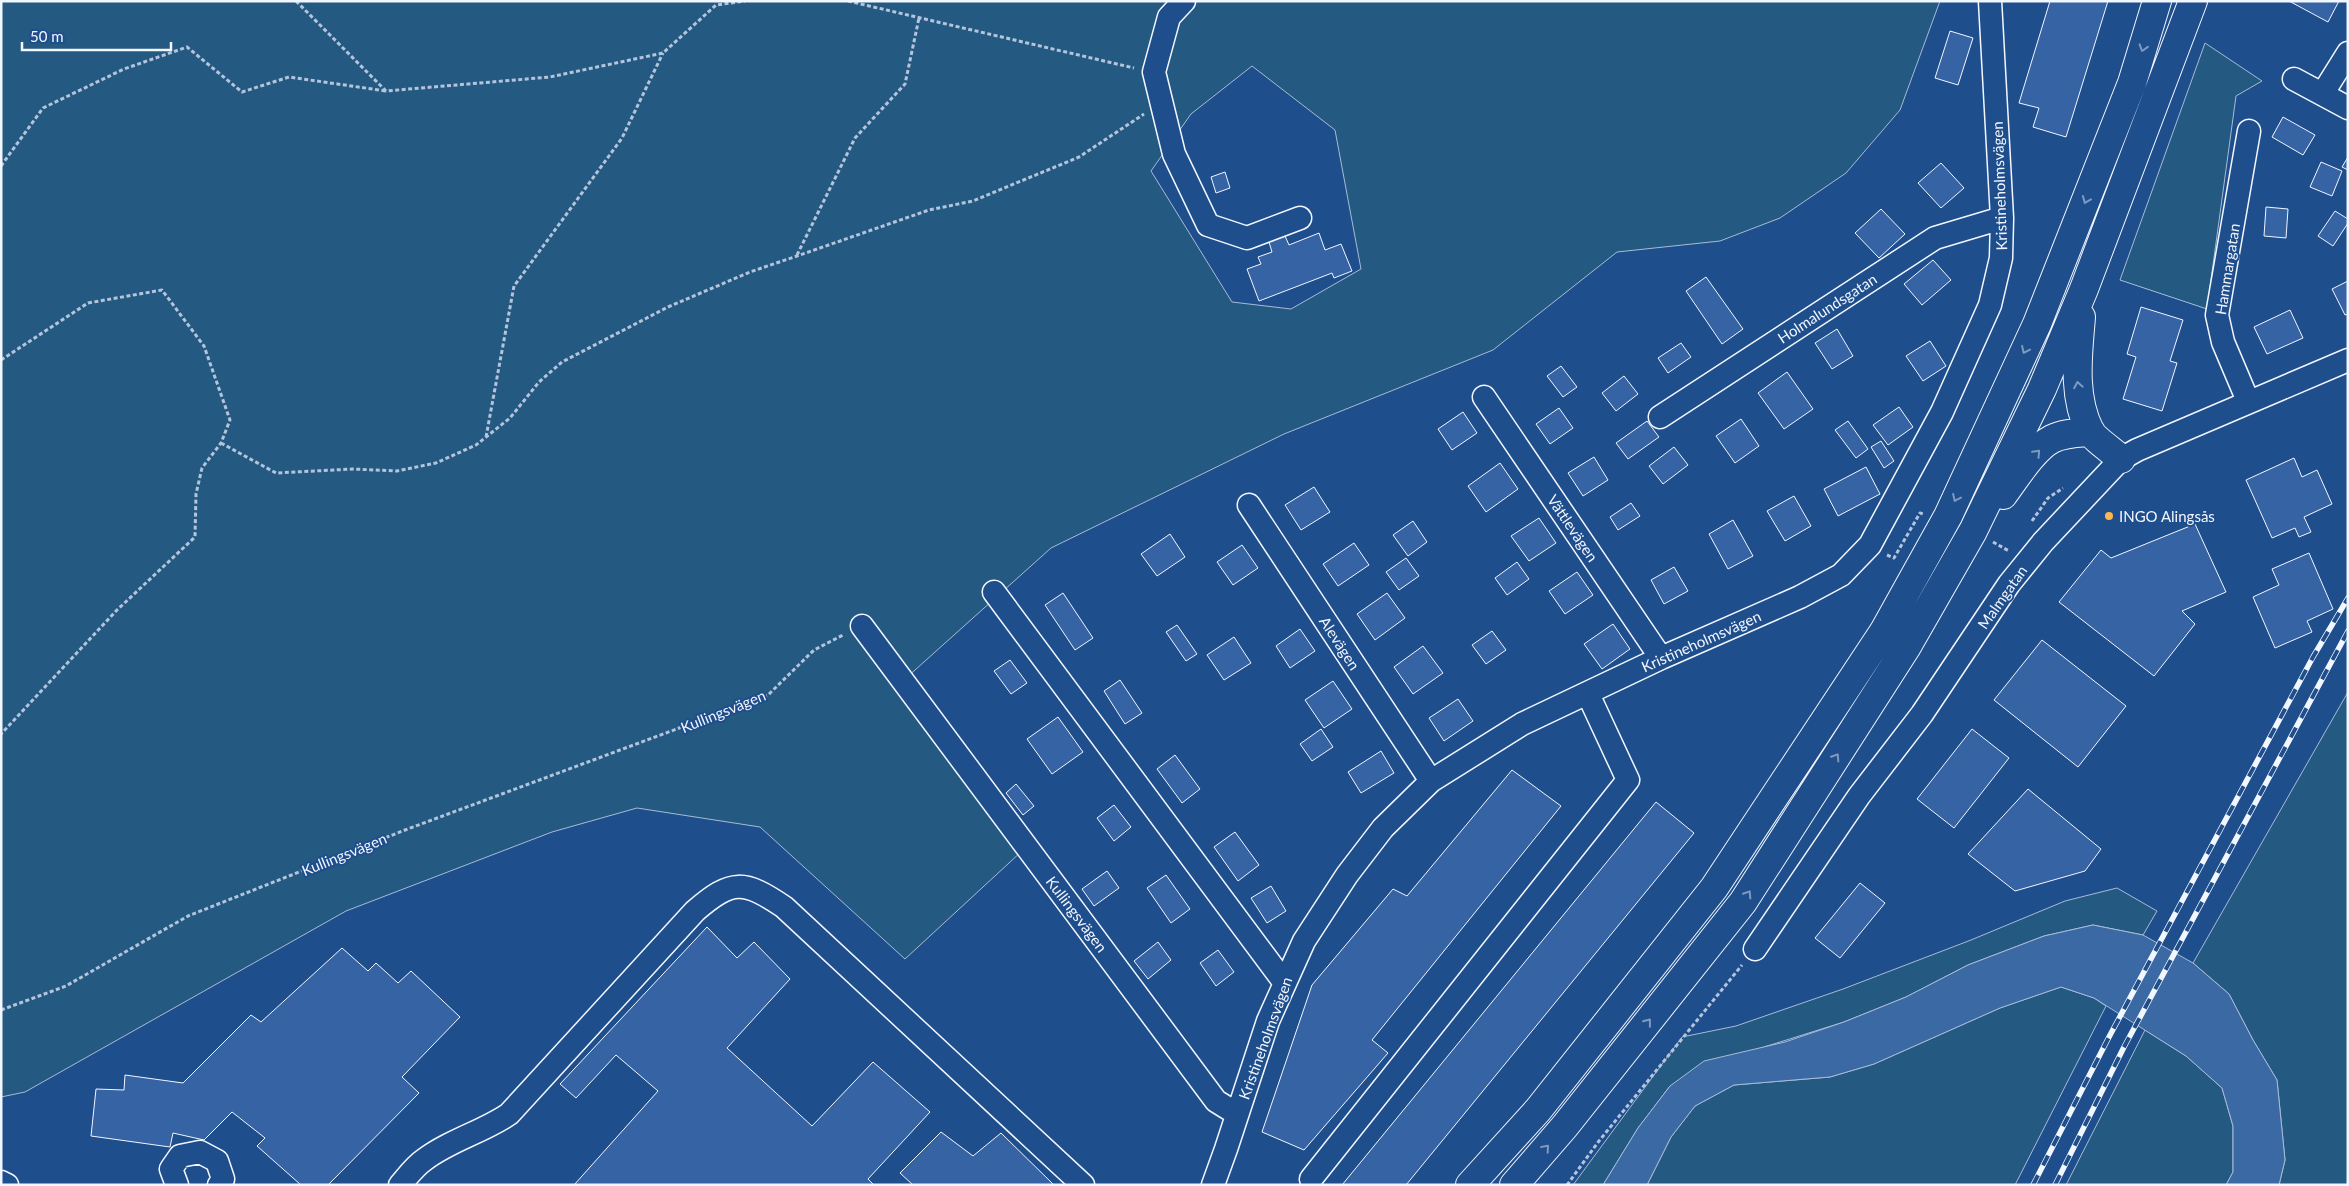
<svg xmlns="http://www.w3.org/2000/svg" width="2349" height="1186" font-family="Lato,sans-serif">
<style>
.green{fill:#245a82;stroke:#a8bbd7;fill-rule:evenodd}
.water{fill:#3b69a3;stroke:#a8bbd7}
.building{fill:#3563a3;stroke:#f2f6ff}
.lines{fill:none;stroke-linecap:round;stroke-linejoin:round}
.minor-casing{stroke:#f2f6ff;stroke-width:25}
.highway-casing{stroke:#f2f6ff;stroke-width:30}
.path{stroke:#b3c4dc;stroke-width:3;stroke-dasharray:4 2.5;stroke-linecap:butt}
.minor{stroke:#1f4e8c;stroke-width:22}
.highway{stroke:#1f4e8c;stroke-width:28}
.rail-casing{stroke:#f2f6ff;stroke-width:5.5}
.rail{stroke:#1f4e8c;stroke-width:4;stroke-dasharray:11;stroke-linecap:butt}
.oneway{stroke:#7e9ac0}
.poi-dot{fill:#ffb74d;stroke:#1f4e8c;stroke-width:2}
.labels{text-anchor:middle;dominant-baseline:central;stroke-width:4;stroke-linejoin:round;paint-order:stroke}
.street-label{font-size:15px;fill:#f2f6ff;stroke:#1f4e8c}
.poi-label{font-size:15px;fill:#f2f6ff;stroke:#1f4e8c;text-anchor:start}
</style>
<rect width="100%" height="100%" fill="#1f4e8c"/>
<path class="green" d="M1 1H1940L1900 110 1846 173 1780 218 1720 241 1617 252 1493 350 1284 434 1051 548 905 679 1022 851 905 959 760 827 637 808 552 832 346 911 25 1092 1 1097ZM1252 66 1335 130 1361 269 1291 309 1232 302 1151 171 1191 114Z
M2205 43 2262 81 2236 96 2207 309 2120 280Z
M2348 692V1185H2279L2285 1160 2277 1080 2253 1040 2229 994 2193 963Z
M2117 888 2157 911 2143 935 2093 925 2044 936 1968 965 1906 997 1844 1022 1748 1052 1670 1086 1638 1128 1603 1185H1573L1682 1037 1736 1026 1843 989 1971 940 2065 901Z
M2061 987 2094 998 2106 1006 2015 1185H1647L1671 1137 1695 1106 1734 1085 1830 1077 1874 1064 2000 1008Z
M2145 1030 2186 1056 2222 1088 2233 1126V1172L2226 1185H2066Z"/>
<path class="water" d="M2093 925 2143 935 2193 963 2229 994 2253 1040 2277 1080 2285 1160 2279 1185H2226L2233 1172V1126L2222 1088 2186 1056 2094 998 2061 987 2000 1008 1874 1064 1830 1077 1734 1085 1695 1106 1671 1137 1647 1185H1603L1638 1128 1670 1086 1704 1061 1785 1042 1844 1022 1906 997 1968 965 2044 936Z"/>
<path class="building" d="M2050 1H2108L2066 137 2033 127 2039 108 2019 103Z
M2289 1H2339L2328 22Z
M1950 31 1973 38 1958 85 1935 78Z
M2283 117 2315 135 2303 155 2272 137Z
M2348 157V170L2342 167Z
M2321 162 2342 171 2332 196 2310 187Z
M1941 163 1964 188 1941 208 1918 183Z
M1225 172 1230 188 1216 193 1211 177Z
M2266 207 2288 209 2286 238 2264 236Z
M1881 209 1905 234 1879 258 1855 233Z
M2335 211 2348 219V223L2333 246 2318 236Z
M1319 233 1325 250 1341 244 1352 271 1334 278 1332 273 1259 301 1247 269 1261 264 1258 257 1272 252 1269 242 1285 236 1289 245Z
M1933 260 1951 280 1922 305 1904 284Z
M1706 277 1743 329 1722 344 1686 291Z
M2348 281V314L2345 315 2332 289Z
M2141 307 2183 320 2170 361 2177 363 2162 411 2123 399 2136 357 2127 354Z
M2290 310 2303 338 2267 354 2254 327Z
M1837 329 1853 356 1832 369 1815 343Z
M1930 341 1946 366 1923 381 1906 356Z
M1681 343 1691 357 1668 373 1658 358Z
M1561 366 1577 387 1563 397 1547 376Z
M1787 372 1813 409 1784 429 1758 393Z
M1624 376 1638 394 1616 411 1602 393Z
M1899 407 1913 427 1888 445 1873 425Z
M1559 408 1573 428 1550 444 1536 424Z
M1463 412 1477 433 1452 450 1438 429Z
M1741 419 1759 446 1735 463 1716 436Z
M1647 421 1659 437 1628 459 1616 443Z
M1848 421 1868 449 1856 458 1835 430Z
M1881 441 1894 461 1884 468 1871 447Z
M1674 447 1688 465 1663 484 1649 466Z
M1594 457 1608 480 1583 496 1568 473Z
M2294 458 2302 477 2317 470 2332 504 2304 517 2311 532 2299 537 2295 528 2272 538 2246 480Z
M1500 463 1518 489 1486 512 1468 486Z
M1866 467 1880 494 1838 516 1824 489Z
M1314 487 1330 512 1301 530 1285 505Z
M1794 496 1811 526 1785 541 1767 511Z
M1631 503 1640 516 1618 530 1610 517Z
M1539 518 1556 543 1529 561 1511 536Z
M1733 520 1753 556 1728 569 1709 534Z
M1413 521 1427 542 1408 556 1393 535Z
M2195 524 2226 592 2182 611 2195 624 2154 676 2059 602 2101 550 2111 558Z
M1170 534 1185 557 1157 576 1141 554Z
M1354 543 1369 565 1338 586 1323 564Z
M1242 545 1258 568 1233 585 1217 562Z
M2309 553 2333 609 2307 621 2312 632 2275 648 2253 597 2279 585 2272 569Z
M1406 558 1419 576 1399 590 1386 572Z
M1517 562 1529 579 1507 595 1495 578Z
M1674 567 1688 591 1664 604 1651 580Z
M1577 572 1593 595 1565 614 1549 591Z
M1063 593 1093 638 1075 650 1045 605Z
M1387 593 1405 618 1375 640 1357 614Z
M1613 624 1630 649 1602 669 1584 644Z
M1177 625 1197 654 1186 661 1166 632Z
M1300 629 1315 651 1290 668 1276 646Z
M1492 631 1506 650 1486 664 1472 645Z
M1234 637 1251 663 1224 680 1207 655Z
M2042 640 2126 706 2078 767 1994 700Z
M1423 646 1443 673 1413 694 1394 667Z
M1010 660 1027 683 1011 694 994 671Z
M1120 680 1142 713 1125 724 1104 691Z
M1333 681 1352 709 1324 728 1305 700Z
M1458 699 1473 721 1444 741 1429 718Z
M1058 717 1083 752 1052 774 1027 739Z
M1321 729 1333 747 1312 761 1300 744Z
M1972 729 2009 758 1954 828 1917 799Z
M1381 751 1394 773 1361 793 1348 772Z
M1175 755 1200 789 1182 803 1157 769Z
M1512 770 1561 806 1372 1040 1388 1053 1304 1150 1262 1132 1312 985 1393 889 1407 896Z
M1016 784 1034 806 1023 815 1006 793Z
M2028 789 2101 849 2085 871 2015 891 1968 854Z
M1656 802 1694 833 1406 1185H1342Z
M1114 805 1131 827 1114 841 1097 818Z
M1235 832 1259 865 1238 881 1214 847Z
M1107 871 1119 888 1094 906 1082 889Z
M1166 875 1190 909 1171 923 1147 888Z
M1860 883 1885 903 1840 958 1815 938Z
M1271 886 1286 911 1267 923 1251 898Z
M707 927 737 958 754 942 790 979 727 1048 812 1126 873 1062 930 1112 868 1179 874 1185H574L658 1091 616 1055 576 1098 560 1084Z
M1158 942 1171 960 1148 979 1134 961Z
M342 948 368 971 376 963 398 983 411 971 460 1017 402 1077 419 1093 328 1185H301L257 1146 265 1138 232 1112 204 1140 173 1133 170 1147 91 1136 96 1089 124 1090 125 1075 183 1083 251 1015 261 1022Z
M1218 950 1234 972 1216 986 1200 963Z
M941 1132 973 1156 1001 1133 1054 1185H913L900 1173Z"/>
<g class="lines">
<g class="minor-casing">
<path id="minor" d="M1184 1 1169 17 1154 72 1174 154 1208 225 1247 238 1300 218
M2294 79 2348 108
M2323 93 2348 53
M1484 397 1661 658
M2248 401 2223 342 2217 315 2249 131
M1660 417 1935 238 2002 218
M1249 505 1431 781
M994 592 1284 982
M862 626 1216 1101 1237 1114
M1755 949 1859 796 1922 714 2009 584 2043 542 2121 459 2137 450 2348 360
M1311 1179 1628 780 1588 694
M1 1182 7 1185
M177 1185 171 1169 180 1156 200 1152 217 1161 223 1179 219 1185
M400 1185C407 1177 415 1166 424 1160 450 1140 483 1132 509 1114L695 911C732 879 744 880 784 907L1083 1185
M1213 1185 1226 1149 1268 1021 1304 941 1347 875 1383 828 1431 781 1522 724 1661 658 1800 597 1841 575 1870 545 1942 412 1990 305 2001 258 2002 218 1990 1"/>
</g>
<g class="highway-casing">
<path id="highway" d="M2081 317C2078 354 2072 396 2090 431 2094 439 2114 452 2121 459
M2003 495C2015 479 2034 448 2052 439 2064 433 2077 433 2091 432
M1470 1185 1538 1110 1714 888 1884 631 1948 516 2037 324 2132 83 2157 1
M1514 1185 1565 1126 1743 902 1906 648 1973 531 2042 389 2084 289 2193 1"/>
</g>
<path class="path" d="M296 1 386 91 550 77 663 53 716 5 745 1
M848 1 1134 68
M1 166 43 108 124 69 187 47 242 92 289 77 386 91
M797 255 855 138 905 84 919 18
M1 360 88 303 162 290 204 346 230 420 221 443 202 468 196 494 195 537 117 610 1 734
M486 437 514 286 622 138 663 53
M221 443 276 473 353 469 397 471 436 463 476 445 486 437 510 418 539 382 562 362 668 307 750 272 797 256 929 210 973 201 1079 157 1144 114
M2032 521 2048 498 2063 488
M1993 542 2009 551
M1887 555 1894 558 1920 513 1923 514
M1 1010 66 986 188 916 405 830 768 695 814 650 843 635
M1567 1185 1599 1141 1742 965"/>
<use href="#minor" class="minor"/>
<use href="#highway" class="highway"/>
<g class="rail-casing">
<path id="rail" d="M2033 1185 2109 1037 2313 657 2348 598
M2055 1185 2124 1047 2348 631"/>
</g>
<use href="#rail" class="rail"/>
</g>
<defs><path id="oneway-chevron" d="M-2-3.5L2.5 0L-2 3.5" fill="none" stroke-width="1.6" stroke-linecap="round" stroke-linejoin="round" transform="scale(1.25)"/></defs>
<g class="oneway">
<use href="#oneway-chevron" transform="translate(2143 48) rotate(107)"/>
<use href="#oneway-chevron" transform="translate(2086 200) rotate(112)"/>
<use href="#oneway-chevron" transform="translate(2025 350) rotate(115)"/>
<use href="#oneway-chevron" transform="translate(2078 385) rotate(-100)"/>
<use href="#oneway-chevron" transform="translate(2037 453) rotate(-47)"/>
<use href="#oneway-chevron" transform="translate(1956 498) rotate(115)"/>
<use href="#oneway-chevron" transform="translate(1836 757) rotate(-57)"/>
<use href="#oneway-chevron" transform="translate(1748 894) rotate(-57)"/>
<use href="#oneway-chevron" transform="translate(1648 1022) rotate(-52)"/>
<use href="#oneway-chevron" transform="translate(1546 1148) rotate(-49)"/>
</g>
<circle class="poi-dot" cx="2109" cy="516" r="5"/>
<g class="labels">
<g class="street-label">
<text transform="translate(1999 186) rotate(-92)">Kristineholmsvägen</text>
<text transform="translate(2227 269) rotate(-81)">Hammargatan</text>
<text transform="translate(1827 308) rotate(-33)">Holmalundsgatan</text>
<text transform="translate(1573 528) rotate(56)">Vättlevägen</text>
<text transform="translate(2002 597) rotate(-55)">Malmgatan</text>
<text transform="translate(1701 641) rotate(-24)">Kristineholmsvägen</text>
<text transform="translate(1340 643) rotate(57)">Alevägen</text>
<text transform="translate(723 711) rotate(-22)">Kullingsvägen</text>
<text transform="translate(344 854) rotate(-22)">Kullingsvägen</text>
<text transform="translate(1077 914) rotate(53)">Kullingsvägen</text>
<text transform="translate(1265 1038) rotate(-70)">Kristineholmsvägen</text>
</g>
<g class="poi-label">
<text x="2119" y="516">INGO Alingsås</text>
</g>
</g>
<rect width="2349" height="1186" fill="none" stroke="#f2f6ff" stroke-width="5"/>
<path d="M22 42v8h149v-8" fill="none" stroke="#f2f6ff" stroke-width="2.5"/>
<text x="30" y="42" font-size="15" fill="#f2f6ff" stroke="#1f4e8c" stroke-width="4" paint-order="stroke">50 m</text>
</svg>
